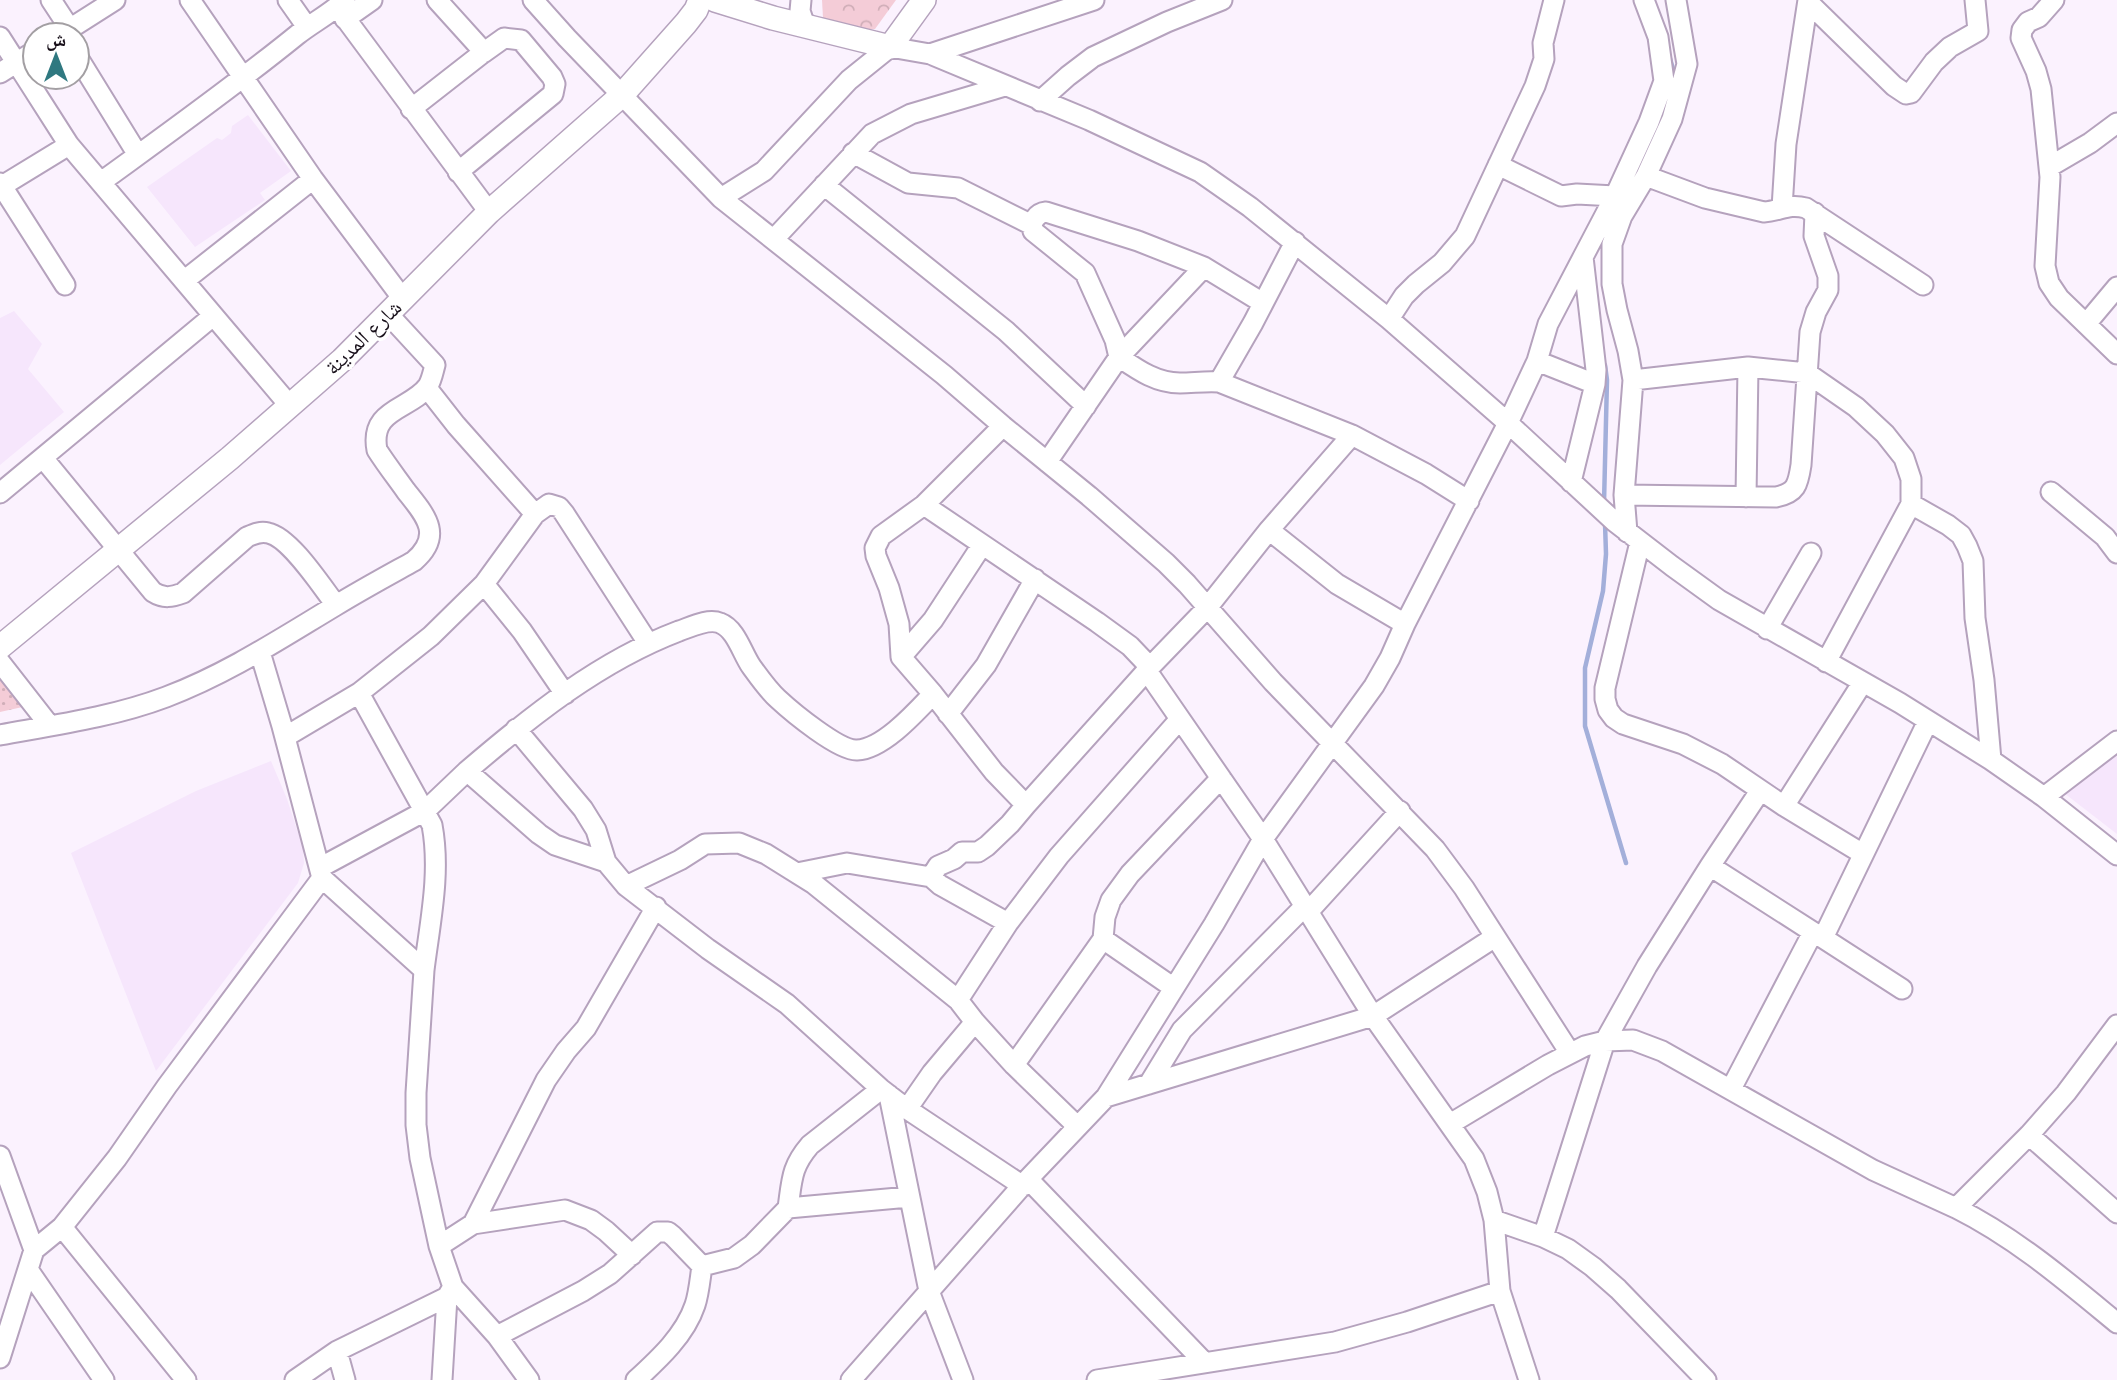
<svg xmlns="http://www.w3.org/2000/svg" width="2117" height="1380" font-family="Poppins,'Noto Naskh Arabic',sans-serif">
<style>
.built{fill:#f6e6fc}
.grass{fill:url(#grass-dots)}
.park{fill:url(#park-crowns)}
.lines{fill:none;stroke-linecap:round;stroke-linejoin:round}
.stream{stroke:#a3afda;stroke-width:4.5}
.minor-casing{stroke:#b5a2bd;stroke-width:23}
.tertiary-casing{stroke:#b5a2bd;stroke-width:26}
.minor{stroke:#fff;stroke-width:19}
.tertiary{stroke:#fff;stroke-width:23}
.labels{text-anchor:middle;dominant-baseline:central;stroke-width:7;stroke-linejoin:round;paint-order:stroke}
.street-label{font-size:21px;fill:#18101a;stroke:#fff}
</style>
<defs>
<pattern id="grass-dots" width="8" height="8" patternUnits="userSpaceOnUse" patternTransform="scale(1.75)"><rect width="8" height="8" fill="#f4ccd7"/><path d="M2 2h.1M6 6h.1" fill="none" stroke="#d0aeb8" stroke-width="1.8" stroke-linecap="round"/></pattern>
<pattern id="park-crowns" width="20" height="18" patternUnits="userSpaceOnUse" patternTransform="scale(1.75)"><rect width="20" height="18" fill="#f4ccd7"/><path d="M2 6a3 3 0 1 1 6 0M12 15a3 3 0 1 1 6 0" fill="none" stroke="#d0aeb8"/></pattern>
</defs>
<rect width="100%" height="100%" fill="#fbf2fe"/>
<path class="built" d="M248 115 291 171 260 193 265 200 195 247 147 187 217 138 222 140 231 133 232 126Z
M14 311 42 344 28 369 64 412 0 465V318Z
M2117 732V834L2064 793Z
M271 761 287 799 303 848 304 863 298 883 156 1071 71 853 196 791Z"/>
<path class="grass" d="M0 677 27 706 0 712Z"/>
<path class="park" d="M822 0H896L875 29 861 30 823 18Z"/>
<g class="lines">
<path class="stream" d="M1669 55 1673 69 1672 77
M1604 503 1607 380 1605 365
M1605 523 1606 554 1603 591 1585 668V726L1626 863"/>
<g class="minor-casing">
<path id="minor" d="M51 0 70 29
M190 0 313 179 403 299
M288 0 307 27
M533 0 567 38 721 198 944 375 1003 426 1089 496 1166 563 1187 584 1273 682 1435 849 1464 888 1570 1053
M801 0 800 11 805 26
M2054 0 2039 17 2028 22 2022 30 2021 38 2036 71 2041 89 2050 177 2045 266 2049 283 2059 298 2117 354
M1808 2 1894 86 1906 94 1911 93 1934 62 1950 47 1978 31 1975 0
M337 7 489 212
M345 19 372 0
M60 35 115 0
M0 37 69 145 290 406
M930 54 1094 0
M77 56 138 155
M0 73 35 51
M1040 101 1068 76 1093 57 1167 22 1222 0
M411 109 484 52 437 0
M853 153 908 183 958 188 1032 225
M1498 165 1561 196 1577 194 1615 196
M2049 167 2090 143 2117 123
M458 172 553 94 555 84 552 77 521 40 504 38 483 53
M1646 176 1705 198 1764 212C1781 211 1788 203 1806 208L1923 285
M101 182C167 134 233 87 297 35 312 23 330 14 345 0
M0 183 65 285
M824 185 1006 331 1086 406
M2 186 69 145
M721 198 764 171 849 80 890 47 930 54 1089 120 1200 172 1250 207 1389 319 1508 423 1615 522 1672 566 1719 600 1900 703 1991 760 2044 797 2117 855
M1782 208 1786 144 1808 0
M774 239 872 134 911 114 1005 86
M1295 242 1253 323 1219 382 1352 435 1426 474 1469 501
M185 280 313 179
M1389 319 1404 296 1416 284 1442 263 1465 236 1535 86 1544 59 1543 43 1554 0
M2086 324 2117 287
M1537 361 1595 384
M1633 380 1748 367 1807 373 1856 407 1885 434 1904 458 1911 479V504L1948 525 1961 535 1967 546 1973 561 1975 618 1984 680 1991 760
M1219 382C1205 381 1193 383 1180 383 1156 383 1138 370 1119 357L1115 340 1085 273 1033 231C1030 222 1037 213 1046 212L1138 241 1204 267 1263 303
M427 388 456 425 535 514 549 504 559 507 564 513 648 643
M43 458 153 592C164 599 172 597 183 593L247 537C254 534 260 531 268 533 290 537 322 587 336 605
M1047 462 1119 357 1204 267
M1571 482 1595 384 1596 370 1583 257 1615 196 1649 122 1664 81 1658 37 1644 0
M2051 492 2105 537 2117 553
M0 493 213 316
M1624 495 1776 497C1796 493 1798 485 1801 465L1810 332 1816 312 1828 290V276L1814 236 1815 213
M1746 497 1748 367
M924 505 1097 622 1130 646 1150 667
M1269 530 1337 584 1405 624
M1627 532 1624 495 1633 380 1628 351 1617 310 1612 284V244L1622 216 1646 176 1672 119 1687 64 1676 0
M1640 542 1605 688V699L1608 710 1614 718 1623 724 1683 744 1722 764 1784 806 1863 854
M484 584 522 631 565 694
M1767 629 1811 553
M901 657 933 620 982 545
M0 662 50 726
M1826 662 1911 504
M1147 671 1263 839 1373 1016 1474 1159 1487 1192 1494 1220 1500 1291 1529 1380
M359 693 432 825C441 873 430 922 424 970
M933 694 901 657 899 624 889 588 876 556 875 548 881 536 924 505 1003 426
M948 714 986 665 1035 579
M516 729 583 809 596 830 606 862
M0 735C55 725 113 717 166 697 227 674 280 639 335 606 361 590 387 576 414 561 444 535 425 515 406 491 396 477 386 464 377 450 369 408 411 410 428 386 432 379 433 372 435 365L388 314
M285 737 359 693 431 636 484 584 535 514
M467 771C531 716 600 661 679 631 691 627 708 618 720 623 736 629 742 653 751 666 759 677 768 690 778 699 792 712 839 751 857 750 883 749 916 712 933 694L994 772 1026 805 1010 824 987 846 978 852H962L954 859 938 866 931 877 940 885 1008 923 958 1000 975 1022 932 1073 907 1109 1023 1186
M2044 797 2117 741
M1026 805 1150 667 1207 608 1269 530 1352 435
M1784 806 1863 682
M1710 866 1760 791
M321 867 425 811 467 771 539 834 555 845 606 862 626 886 708 949 787 1004 881 1089 907 1109
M797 873 847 863 931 877
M322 878 424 970 416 1093V1125L420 1158 439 1246 453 1287 497 1336 529 1380
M626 886 680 860 705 844 739 843 766 854 814 884 958 1000
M1308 912 1400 811
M1008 923 1059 856 1180 719
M1823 938 1902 989
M1103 939 1174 988
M975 1022 1014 1065 1077 1126
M1014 1065 1103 939 1105 917 1111 900 1130 874 1221 778
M1149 1084 1182 1030 1304 907
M1731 1089 1813 932 1823 938 1928 721
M889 1095 929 1291 963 1380
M1106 1097 1214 924 1263 839 1374 686 1390 658 1405 624 1508 423 1537 361 1548 324 1583 257
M1450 1124 1548 1065 1585 1046 1605 1041 1633 1040 1662 1051 1873 1170 1956 1208 2029 1135 2066 1093 2117 1025
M2029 1135 2117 1213
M0 1156 34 1250
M1028 1179 1204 1362
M788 1208C792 1180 791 1167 810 1145L881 1089
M1956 1208C2016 1238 2066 1281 2117 1323
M1494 1220 1543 1237 1568 1249 1593 1267 1618 1289 1706 1380
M473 1224 546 1080 566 1051 586 1028 656 907
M62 1227 186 1380
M1543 1237 1605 1041 1647 966 1710 866 1813 932
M439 1246 473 1224 565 1210 591 1220 606 1231 632 1255
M29 1271 104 1380
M497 1336 583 1291 610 1274 657 1232H668L673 1236 702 1266 734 1258 752 1245 788 1208 909 1197
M337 1351 345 1380
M0 1358 34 1250 62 1227 117 1158 167 1086 322 878 282 726 260 652
M295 1380 337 1351 447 1297 453 1287
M442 1380 447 1297
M636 1380C659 1359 685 1335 695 1305 699 1293 700 1279 702 1266
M851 1380 1028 1179 1106 1097 1373 1016 1495 937
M1097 1380 1335 1342 1407 1322 1500 1291"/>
</g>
<g class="tertiary-casing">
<path id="tertiary" d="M715 0 773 18 890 47 924 0
M0 647 230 458 342 360 489 212 622 95 686 23 696 10 700 0"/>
</g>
<use href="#minor" class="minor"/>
<use href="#tertiary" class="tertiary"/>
</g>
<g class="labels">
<g class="street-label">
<text transform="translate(363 337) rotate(-44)">شارع المدينة</text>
</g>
</g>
<g transform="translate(56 56)"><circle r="33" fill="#ffffff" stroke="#a39fa3" stroke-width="2"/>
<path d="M0-5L12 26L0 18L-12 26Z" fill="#2f7880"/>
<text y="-10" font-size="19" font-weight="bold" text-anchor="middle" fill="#18101a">ش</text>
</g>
</svg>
